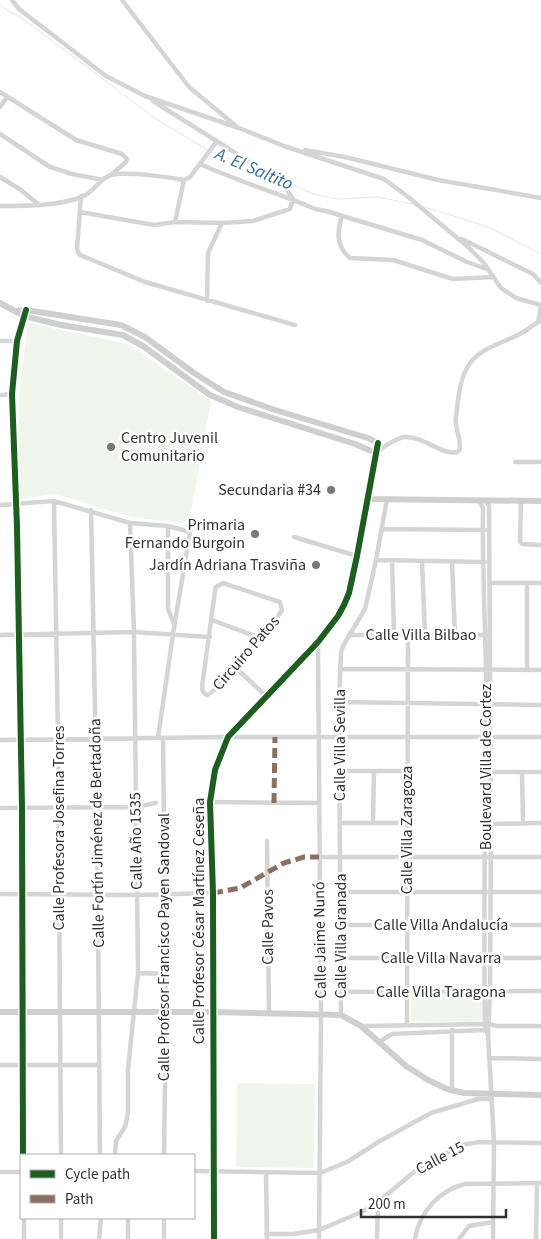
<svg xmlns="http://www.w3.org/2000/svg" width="541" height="1239" font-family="'Source Sans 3',sans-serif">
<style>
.green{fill:#f1f6ed}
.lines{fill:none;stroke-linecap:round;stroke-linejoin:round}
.stream{stroke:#dae8f4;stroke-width:1}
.street{stroke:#d5d5d5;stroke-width:4.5}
.secondary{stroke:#cfcfcf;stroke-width:6}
.quiet{stroke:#8d6e63;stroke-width:5;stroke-dasharray:10 5;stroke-linecap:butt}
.cycleway-casing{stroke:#fff;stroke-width:9}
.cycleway{stroke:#1b5e20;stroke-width:6}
.poi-dot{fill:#797979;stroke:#fff;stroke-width:2}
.labels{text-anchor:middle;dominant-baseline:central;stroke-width:5;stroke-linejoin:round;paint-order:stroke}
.poi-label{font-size:16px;fill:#313131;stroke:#fff;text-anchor:end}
.street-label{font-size:16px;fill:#313131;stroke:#fff}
.water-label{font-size:18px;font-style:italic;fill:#386d9b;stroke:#fff}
</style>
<rect width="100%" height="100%" fill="#fff"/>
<path class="green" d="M28 323 128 344 211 401 189 524 131 517 54 494 19 499V395Z
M411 994 483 995V1022L411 1021Z
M237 1083 315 1084 314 1168 236 1167Z"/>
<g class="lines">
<path class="stream" d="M0 4 4 8 27 22 159 121 208 150
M211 152 259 170
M277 178 313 194 337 199 377 197 413 204
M422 206 488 227 541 254"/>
<path class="street" d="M12 0 19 9 106 76 145 96 239 128 284 146 384 179 407 196 468 247 483 262 501 288 516 298 541 305
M122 0 189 87 236 126
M0 92 76 140 122 154 127 159 126 162 112 174
M0 107 7 97
M0 134 50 167 72 174 103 180
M305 150 345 157 438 180 541 198
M200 164C237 181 278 193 315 209L326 211 422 240 467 262 487 269
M0 177 21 190 39 205
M81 196 77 249 78 252 80 255 145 282 295 325
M0 206C23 206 68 206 87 194 96 188 101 178 111 175 127 171 168 177 184 180L190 177 217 141
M80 212 154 225 175 222 222 223 253 221 290 209 293 199 287 190 269 174 153 101
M342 216C337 232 336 246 350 258L393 260 453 279 493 277
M175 222 184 180
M462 239 533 274 541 283
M207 301 208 253 222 223
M538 322 541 307
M0 341H17
M0 395 12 394
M377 452C385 446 394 439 404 437 423 435 446 459 459 451 463 441 454 429 456 417 458 402 459 382 467 368 477 349 500 344 518 335 526 331 533 325 541 320
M515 462H541
M479 500 483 508C482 562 485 616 486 671 486 789 483 906 485 1024L486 1030 488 1035
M485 500 489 506 491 823 490 992 488 1035 494 1142 493 1239
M54 501 58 739 61 1155
M521 501 520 542 522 544 541 545
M0 505 54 501 130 523 168 526 190 532 173 634 158 738
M91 510 97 807 100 1155
M168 526V609L174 624
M382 529 485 530
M294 537 357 556
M376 560 485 562
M392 561 394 635
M422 561 425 635
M452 561 455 635
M223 583 280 602 282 610C275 622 217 692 207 695L203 692 202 687 215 591 216 587Z
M490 583H541
M212 620 260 638
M0 635 134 632 210 637
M351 635H487
M318 643 321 1013 319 1239
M235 667 266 696
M340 669 541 670
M527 670V583
M339 702 541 705
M163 738 166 1012 164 1155
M0 740 228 737H541
M340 771H408
M489 772H541
M522 772 523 823
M210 802 319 803
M0 808 135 807 156 803
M341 823H408
M373 823 374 771
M490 824 541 823
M267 841 269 1013
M319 857H541
M340 892H541
M0 894 136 895 213 893
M341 925H541
M341 958H541
M138 973 166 974
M341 992 541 991
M341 1015 339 702 341 653 343 646 365 609 376 560 387 499
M407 1025 408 635
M361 1026 490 1024 497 1026H541
M379 1042 392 1034 486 1030
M490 1058 541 1059
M0 1065H99
M452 1091V1030
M23 1155 22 807 17 527 12 394 17 341 25 313
M115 1155 116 1141 125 1127 128 1113V1069L138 973 134 632 130 523
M194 1171 320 1173 347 1162 380 1141 431 1113 478 1099H491
M0 1172H21
M266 1172 267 1239
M24 1218V1239
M61 1218V1239
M266 1234H293L319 1230 364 1211 378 1202 420 1167 461 1145 479 1142 541 1143
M99 1239 101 1218
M128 1239V1218
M164 1239V1218
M377 1239 378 1202
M415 1239C419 1213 439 1190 465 1184L541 1183
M459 1239 469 1226 493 1222
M536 1239 537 1183"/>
<path class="secondary" d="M0 303 24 316 61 325 123 335 143 346 210 395 238 407 355 444 376 453
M16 311 26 310 121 325 145 337 194 373 224 392 275 410 368 438 378 443 357 556 349 593 344 605 338 616 318 642 228 737 215 770 210 802 213 893 214 1239
M367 499 541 501
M0 1012H214L341 1015 361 1026 406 1066 428 1080 447 1089 464 1093 541 1095"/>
<path class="quiet" d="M274 803 275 737
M213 893 240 888 284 863 304 857H319"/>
<g class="cycleway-casing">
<path id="cycleway" d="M23 1155 22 807 17 527 12 394 17 341 26 310
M214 1239 213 893 210 802 215 770 228 737 318 642 338 616 344 605 349 593 357 556 378 443"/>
</g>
<use href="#cycleway" class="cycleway"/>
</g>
<g class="poi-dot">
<circle cx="111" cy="447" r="5"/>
<circle cx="331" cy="490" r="5"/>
<circle cx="255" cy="534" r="5"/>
<circle cx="316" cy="565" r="5"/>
</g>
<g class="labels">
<g class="poi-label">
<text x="121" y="438" text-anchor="start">Centro Juvenil<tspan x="121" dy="18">Comunitario</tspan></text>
<text x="321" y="490">Secundaria #34</text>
<text x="245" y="525">Primaria<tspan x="245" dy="18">Fernando Burgoin</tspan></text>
<text x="306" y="565">Jardín Adriana Trasviña</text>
</g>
<g class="street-label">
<text x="421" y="635">Calle Villa Bilbao</text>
<text transform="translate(246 653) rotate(-49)">Circuiro Patos</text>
<text transform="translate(340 745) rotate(-90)">Calle Villa Sevilla</text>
<text transform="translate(486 767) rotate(-90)">Boulevard Villa de Cortez</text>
<text transform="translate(59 828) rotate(-90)">Calle Profesora Josefina Torres</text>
<text transform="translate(407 830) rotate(-90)">Calle Villa Zaragoza</text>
<text transform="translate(97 833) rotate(-91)">Calle Fortín Jiménez de Bertadoña</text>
<text transform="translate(136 841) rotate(-91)">Calle Año 1535</text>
<text transform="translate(199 921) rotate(-90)">Calle Profesor César Martínez Ceseña</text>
<text x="441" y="925">Calle Villa Andalucía</text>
<text transform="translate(268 927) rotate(-90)">Calle Pavos</text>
<text transform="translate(341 936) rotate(-90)">Calle Villa Granada</text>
<text transform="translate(320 940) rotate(-91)">Calle Jaime Nunó</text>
<text transform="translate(164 947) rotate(-90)">Calle Profesor Francisco Payen Sandoval</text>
<text x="441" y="958">Calle Villa Navarra</text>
<text x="441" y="992">Calle Villa Taragona</text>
<text transform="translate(440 1158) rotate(-28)">Calle 15</text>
</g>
<g class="water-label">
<text transform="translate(254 169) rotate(23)">A. El Saltito</text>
</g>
</g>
<rect x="20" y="1154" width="175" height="65" fill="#ffffff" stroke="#adadad"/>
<rect x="30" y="1170" width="25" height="8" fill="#1b5e20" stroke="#adadad"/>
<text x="65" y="1179" font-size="15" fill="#313131">Cycle path</text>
<rect x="30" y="1195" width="25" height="8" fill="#8d6e63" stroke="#adadad"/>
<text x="65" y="1204" font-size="15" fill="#313131">Path</text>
<path d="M361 1209v8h145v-8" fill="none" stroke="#313131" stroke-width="2.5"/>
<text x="368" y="1209" font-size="15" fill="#313131" stroke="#ffffff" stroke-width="4" paint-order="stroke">200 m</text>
</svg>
